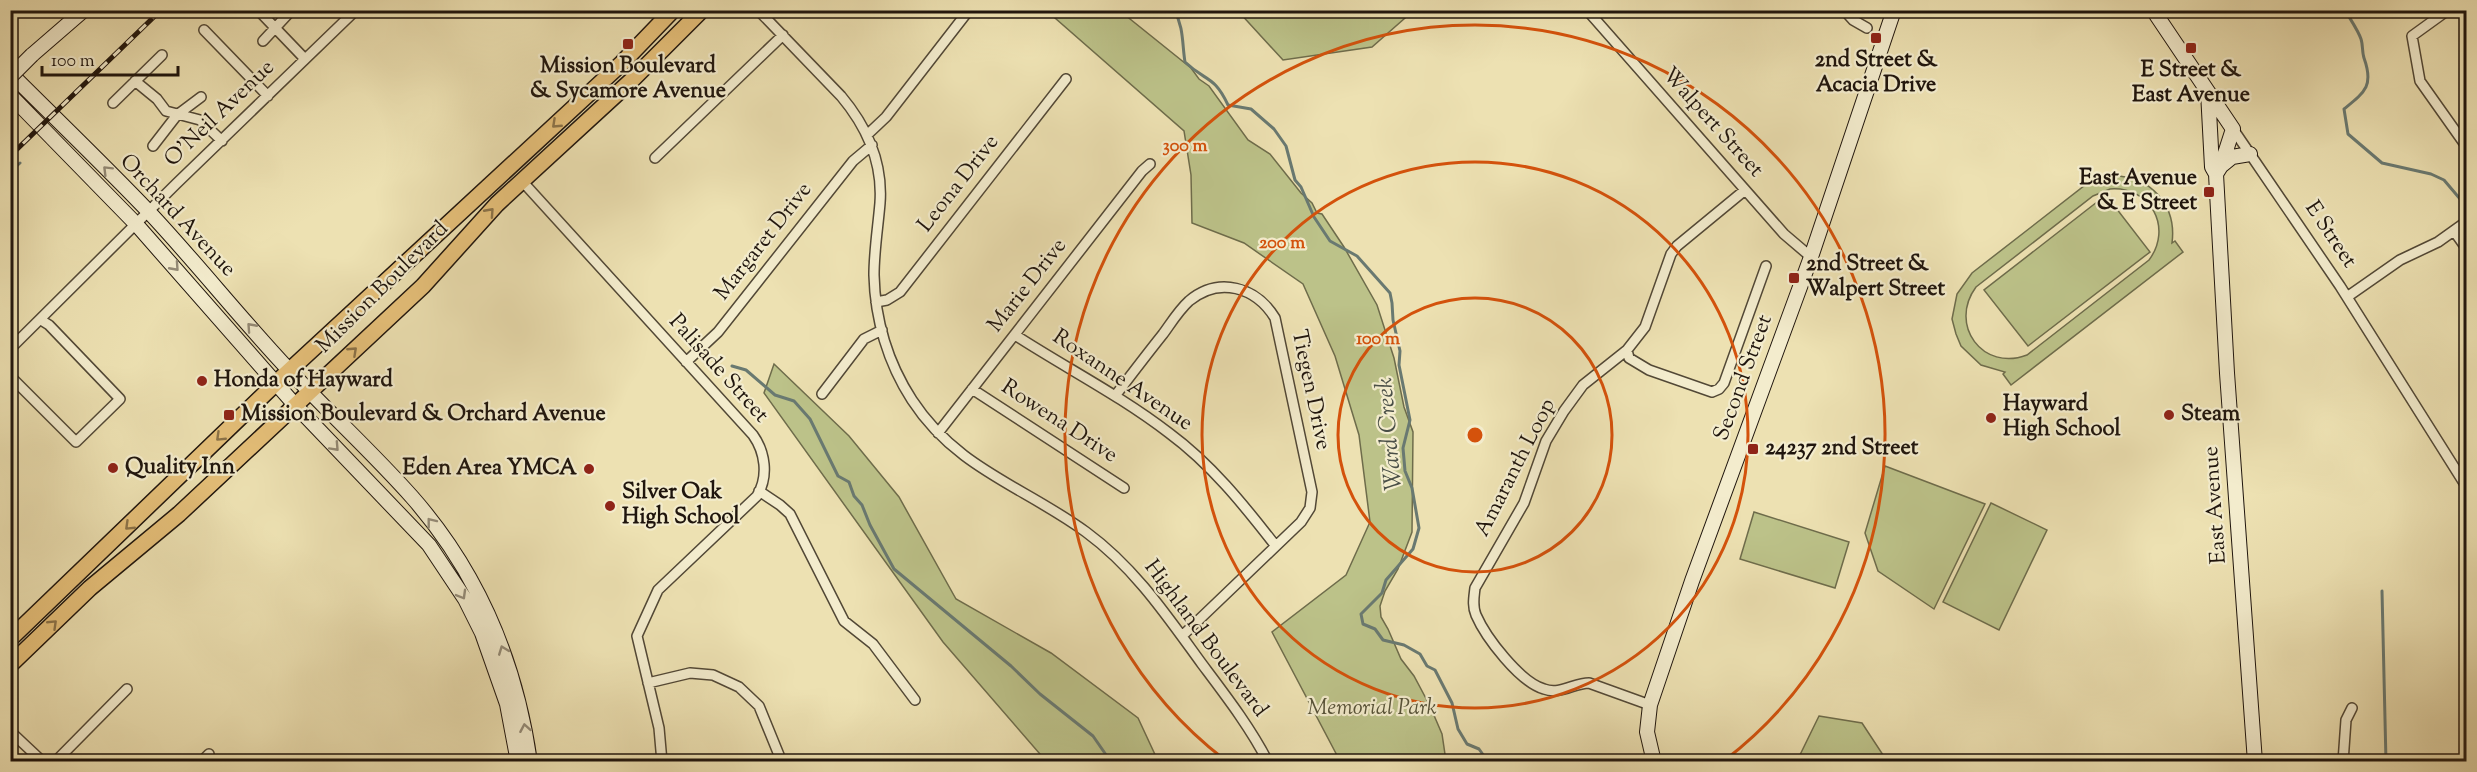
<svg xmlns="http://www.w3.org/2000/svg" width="2477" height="772" font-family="'Sorts Mill Goudy',serif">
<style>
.green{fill:#bcc289;stroke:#6e6c4b;stroke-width:1.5;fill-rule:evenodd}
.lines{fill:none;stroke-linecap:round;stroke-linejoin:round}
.stream{stroke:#697971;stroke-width:3}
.street-casing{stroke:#524836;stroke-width:12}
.secondary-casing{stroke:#1f150d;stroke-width:16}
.primary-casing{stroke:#1f150d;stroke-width:18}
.street{stroke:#f3eccd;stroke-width:9}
.secondary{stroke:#f3eccd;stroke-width:14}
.primary{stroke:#e6c079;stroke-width:15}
.rail-casing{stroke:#1f150d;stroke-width:5}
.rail{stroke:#f3eccd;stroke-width:3;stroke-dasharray:9;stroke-linecap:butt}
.secondary-bridge-casing{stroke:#1f150d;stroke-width:16;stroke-linecap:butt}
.secondary-bridge{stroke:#f3eccd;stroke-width:14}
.oneway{stroke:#8c7348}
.oneway2{stroke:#948b77}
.ring{fill:none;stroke:#d4520c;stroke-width:3}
.poi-dot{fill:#8f2418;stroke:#f3eccd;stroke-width:2}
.labels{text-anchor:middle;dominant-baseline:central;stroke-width:4.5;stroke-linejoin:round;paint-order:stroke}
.poi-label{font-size:22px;font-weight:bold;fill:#1f150d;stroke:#f3eccd;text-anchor:start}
.street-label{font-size:22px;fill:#1f150d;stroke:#f3eccd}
.park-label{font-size:22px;font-style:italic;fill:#565238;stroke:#f3eccd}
.water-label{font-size:24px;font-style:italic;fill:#4a4f47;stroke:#f3eccd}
.centre{fill:#d4520c;stroke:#f3eccd;stroke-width:3}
.ring-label{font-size:18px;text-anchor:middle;font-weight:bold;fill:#d4520c;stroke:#f3eccd;stroke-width:4.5;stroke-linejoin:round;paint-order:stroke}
</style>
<rect width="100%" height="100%" fill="#ede1b2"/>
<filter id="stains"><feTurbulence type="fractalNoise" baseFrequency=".00333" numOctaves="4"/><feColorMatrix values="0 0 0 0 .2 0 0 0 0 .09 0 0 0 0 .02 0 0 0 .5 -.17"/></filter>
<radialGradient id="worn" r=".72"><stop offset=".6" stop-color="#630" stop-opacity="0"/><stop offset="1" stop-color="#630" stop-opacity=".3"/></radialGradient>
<path class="green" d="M1047 11H1120L1191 68 1199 79 1209 86 1248 140 1270 154 1301 193 1312 203 1317 213 1322 214 1344 247 1377 305 1394 358 1404 407 1413 432 1412 532 1398 569 1385 591 1380 606 1381 617 1388 629 1401 659 1414 676 1430 706 1442 734 1446 761H1340L1272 632 1346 575 1370 522 1359 435 1335 356 1303 284 1244 243 1192 223 1191 175 1184 131Z
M1238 11H1413L1372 47 1283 60Z
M2112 176C2150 175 2177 205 2172 243L2175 241 2183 252 2011 385 2003 374 2005 372 1981 365 1961 346 1956 334 1952 319 1957 294 1972 273 2084 186 2097 179ZM2110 189C2151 186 2173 228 2149 260L2027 355C1983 372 1948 325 1976 287L2093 196Z
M2106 195 2150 252 2028 346 1984 290Z
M774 364 849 436 899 497 956 599 1051 653 1138 718 1158 761H1046L943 642 764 393Z
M1885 466 1985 504 1934 609 1878 571 1865 533Z
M1991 503 2047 530 1999 630 1943 602Z
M1754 512 1849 542 1835 588 1740 559Z
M1819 716 1862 723 1887 761H1797Z"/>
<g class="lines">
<path class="stream" d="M1174 10C1184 27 1182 44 1185 62 1206 82 1214 75 1228 105L1251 109 1274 129 1286 146 1295 180 1301 187 1314 217 1330 241 1357 256 1390 293 1392 303 1393 320 1400 351 1399 365 1410 420 1403 448 1405 471 1412 488 1419 528 1413 549 1386 580 1382 593 1361 614 1363 624 1375 629 1383 640 1404 645 1420 654 1427 666 1435 670 1452 703 1458 729 1467 744 1479 749 1484 756V762
M2345 10C2350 19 2358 30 2361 39 2363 45 2362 52 2364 58 2374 86 2365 92 2344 109L2348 134 2382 163 2431 174 2444 180 2466 206
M10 172 20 163
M732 366 746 370 775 395 794 401 810 419 838 476 849 482 854 496 862 505 870 525 894 569 1011 666 1040 694 1093 736 1111 762
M2382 591 2386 762"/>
<g class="street-casing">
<path id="street" d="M258 10 305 59
M758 10 841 96C867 127 883 162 880 203 878 227 874 251 874 275 875 319 888 363 912 400 957 469 1023 486 1086 532 1135 568 1167 616 1202 664 1226 696 1250 727 1268 762
M1587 10 1784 234 1811 257
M1844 10 1853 20 1867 28
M2448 10 2412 36 2420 81 2466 146
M204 30 268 96
M263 41 289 13
M135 81 157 99 166 111 200 120 222 141
M113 103 162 55
M2233 129 2340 286 2466 486
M868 134 886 117 969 10
M153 146 177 115 201 97
M655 158 783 35
M522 181 753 435C765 452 769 476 757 496L658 590 637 636 659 728 662 762
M2454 231 2466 248
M2347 297 2400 260 2438 242 2466 222
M876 302 887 300 900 292 1066 79
M1015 335C1066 368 1121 396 1169 433 1211 464 1243 504 1275 545
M10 349 176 184 356 10
M1627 350 1629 358 1649 370 1712 392 1719 389 1724 383 1766 266
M686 362 718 332 853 161 872 145
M10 376 76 442 120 399 49 325 41 320
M972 389 1124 488
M822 394 864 339 882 330
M1115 396C1131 375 1147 354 1163 334 1171 323 1179 310 1189 301 1219 276 1256 287 1275 318L1312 492 1310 508 1301 522 1182 636
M938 433 1142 171 1150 164
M759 491 780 505 790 514 844 621 873 644 915 700
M648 683 690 673 713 675 739 687 759 706 779 755
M1650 705 1589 683C1574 683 1560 695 1544 689 1520 682 1486 638 1476 615 1472 606 1474 597 1475 588L1524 503 1546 441 1564 411 1583 385 1627 350 1645 327 1671 254 1677 246 1745 190
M10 731 43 762
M55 762 127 689
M201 762 209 754
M2343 762 2346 720 2352 708"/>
</g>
<g class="secondary-casing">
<path id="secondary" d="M2153 10 2233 129
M32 55 84 10
M10 73C56 119 103 164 148 211 196 262 240 318 289 370 329 413 373 453 412 497 478 572 516 663 530 762
M2208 92 2212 167 2216 174 2227 373 2255 762
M10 95 136 224 295 405 429 545 465 599 482 633 507 704 518 762
M2221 166 2232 157 2250 154
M2216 174 2221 166 2233 129
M1654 762 1647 732 1650 705 1692 581 1811 257 1894 10"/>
</g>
<g class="primary-casing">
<path id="primary" d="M10 639 277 382 622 63 673 10
M10 665 90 588 179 514 423 286 497 204 633 79 702 10"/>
</g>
<use href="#street" class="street"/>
<use href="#secondary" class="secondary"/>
<use href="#primary" class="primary"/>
<g class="rail-casing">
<path id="rail" d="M10 156 161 10"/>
</g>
<use href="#rail" class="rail"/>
<g class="secondary-bridge-casing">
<path id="secondary-bridge" d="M10 77 32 55"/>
</g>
<use href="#secondary-bridge" class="secondary-bridge"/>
</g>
<defs><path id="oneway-chevron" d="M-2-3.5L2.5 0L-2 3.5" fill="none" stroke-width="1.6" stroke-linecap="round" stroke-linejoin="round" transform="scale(1.5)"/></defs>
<g class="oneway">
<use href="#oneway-chevron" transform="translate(556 124) rotate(137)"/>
<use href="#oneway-chevron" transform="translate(490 212) rotate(-48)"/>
<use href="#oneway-chevron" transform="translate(353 351) rotate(-43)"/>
<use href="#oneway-chevron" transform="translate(220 437) rotate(136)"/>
<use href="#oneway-chevron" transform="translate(129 526) rotate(136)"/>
<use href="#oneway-chevron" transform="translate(53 624) rotate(-44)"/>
</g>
<g class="oneway2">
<use href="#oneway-chevron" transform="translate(107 170) rotate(-135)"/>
<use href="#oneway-chevron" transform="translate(175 267) rotate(48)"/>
<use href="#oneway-chevron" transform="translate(251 327) rotate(-132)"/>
<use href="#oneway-chevron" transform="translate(335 447) rotate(47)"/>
<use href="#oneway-chevron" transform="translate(431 522) rotate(-128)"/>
<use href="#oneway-chevron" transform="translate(462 595) rotate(60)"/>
<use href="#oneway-chevron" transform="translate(503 650) rotate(-111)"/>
<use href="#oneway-chevron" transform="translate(525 728) rotate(-100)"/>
</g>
<g class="ring">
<circle cx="1475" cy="435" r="137"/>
<circle cx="1475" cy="435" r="273"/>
<path d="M1225 760A410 410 0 1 1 1725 760"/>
</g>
<g class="poi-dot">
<rect x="1870" y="32" width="12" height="12" rx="3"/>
<rect x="622" y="38" width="12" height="12" rx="3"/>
<rect x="2185" y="42" width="12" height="12" rx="3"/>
<rect x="2203" y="186" width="12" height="12" rx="3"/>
<rect x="1788" y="272" width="12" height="12" rx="3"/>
<circle cx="202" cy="381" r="6"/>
<rect x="223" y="409" width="12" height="12" rx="3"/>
<circle cx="2169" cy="415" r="6"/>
<circle cx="1991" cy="418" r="6"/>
<rect x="1747" y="443" width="12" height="12" rx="3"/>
<circle cx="113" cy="468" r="6"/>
<circle cx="589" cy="469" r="6"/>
<circle cx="610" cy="506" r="6"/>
</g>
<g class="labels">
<g class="poi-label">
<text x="1876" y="61" text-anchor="middle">2nd Street &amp;<tspan x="1876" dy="25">Acacia Drive</tspan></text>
<text x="628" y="67" text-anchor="middle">Mission Boulevard<tspan x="628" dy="25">&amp; Sycamore Avenue</tspan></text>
<text x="2191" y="71" text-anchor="middle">E Street &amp;<tspan x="2191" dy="25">East Avenue</tspan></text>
<text x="2197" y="179" text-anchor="end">East Avenue<tspan x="2197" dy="25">&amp; E Street</tspan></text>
<text x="1806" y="265">2nd Street &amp;<tspan x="1806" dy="25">Walpert Street</tspan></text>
<text x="214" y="381">Honda of Hayward</text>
<text x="2003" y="405">Hayward<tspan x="2003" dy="25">High School</tspan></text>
<text x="241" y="415">Mission Boulevard &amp; Orchard Avenue</text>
<text x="2181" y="415">Steam</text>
<text x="1765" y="449">24237 2nd Street</text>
<text x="125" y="468">Quality Inn</text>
<text x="577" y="469" text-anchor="end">Eden Area YMCA</text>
<text x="622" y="493">Silver Oak<tspan x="622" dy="25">High School</tspan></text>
</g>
<g class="street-label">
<text transform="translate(220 114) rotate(-44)">O'Neil Avenue</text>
<text transform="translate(1712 123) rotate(48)">Walpert Street</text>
<text transform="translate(959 184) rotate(-52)">Leona Drive</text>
<text transform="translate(177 216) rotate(47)">Orchard Avenue</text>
<text transform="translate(2330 235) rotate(56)">E Street</text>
<text transform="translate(764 242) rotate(-52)">Margaret Drive</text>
<text transform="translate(1028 286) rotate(-52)">Marie Drive</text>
<text transform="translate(383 288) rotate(-45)">Mission Boulevard</text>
<text transform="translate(718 369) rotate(48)">Palisade Street</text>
<text transform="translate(1744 378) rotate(-70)">Second Street</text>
<text transform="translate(1122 381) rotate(34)">Roxanne Avenue</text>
<text transform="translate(1310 390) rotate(78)">Tiegen Drive</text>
<text transform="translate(1059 422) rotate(33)">Rowena Drive</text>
<text transform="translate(1516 468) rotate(-63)">Amaranth Loop</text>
<text transform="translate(2216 505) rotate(-94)">East Avenue</text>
<text transform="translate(1205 639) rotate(53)">Highland Boulevard</text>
</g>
<g class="park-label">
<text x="1372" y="709">Memorial Park</text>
</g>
<g class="water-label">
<text transform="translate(1390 434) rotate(-95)">Ward Creek</text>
</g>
</g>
<circle cx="1475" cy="435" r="9" class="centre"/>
<g class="ring-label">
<text x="1185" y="151">300 m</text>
<text x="1282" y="248">200 m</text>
<text x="1378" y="344">100 m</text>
</g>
<rect width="2477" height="772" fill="none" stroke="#ede1b2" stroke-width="36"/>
<rect x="12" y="12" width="2453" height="748" fill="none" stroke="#1f150d" stroke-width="3"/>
<rect x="18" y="18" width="2441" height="736" fill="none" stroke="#1f150d" stroke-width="1.5"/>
<path d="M42 66v9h136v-9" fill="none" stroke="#1f150d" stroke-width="3"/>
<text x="51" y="66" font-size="18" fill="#1f150d" stroke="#f3eccd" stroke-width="4.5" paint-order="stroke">100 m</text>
<rect width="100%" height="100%" filter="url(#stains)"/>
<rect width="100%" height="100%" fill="url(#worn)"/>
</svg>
